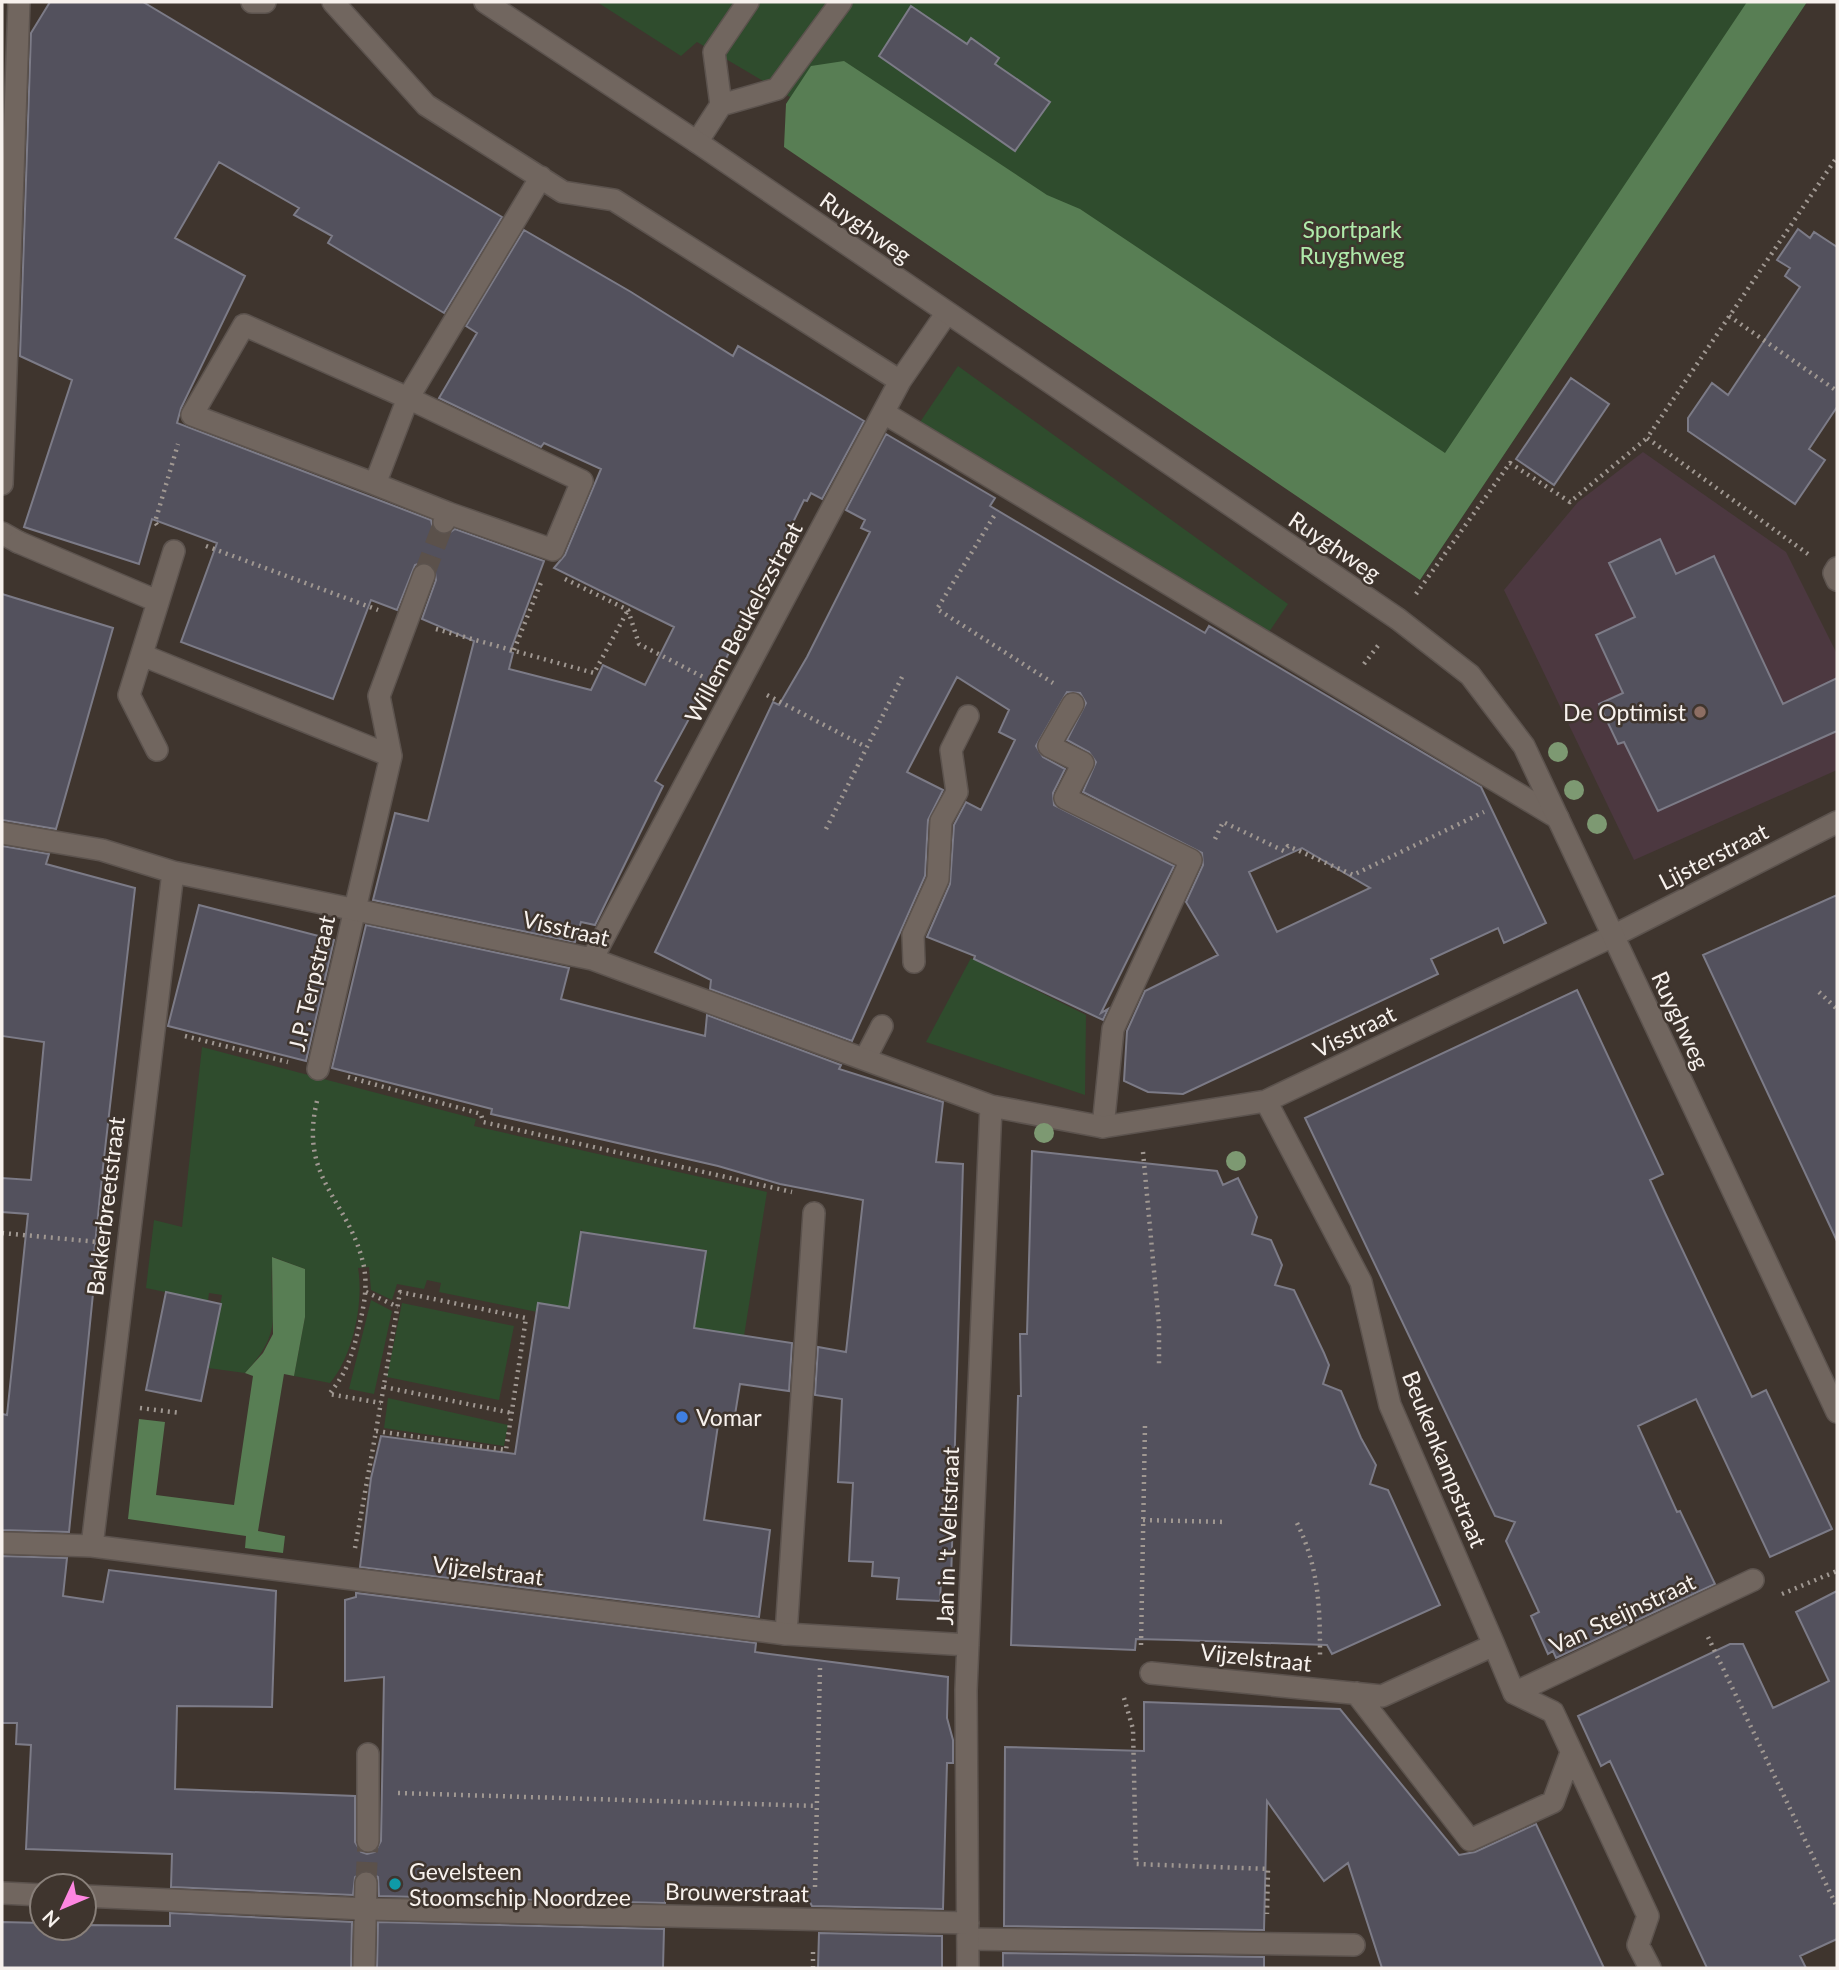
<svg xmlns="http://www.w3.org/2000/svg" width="1839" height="1970" font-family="Lato,sans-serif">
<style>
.education{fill:#4c3840}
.green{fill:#2f4c2d}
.forest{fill:#587e54}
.building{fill:#53515d;stroke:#7c7b87;stroke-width:2;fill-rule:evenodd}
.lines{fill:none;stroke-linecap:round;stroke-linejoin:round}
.street-tunnel{stroke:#5b514b;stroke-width:21;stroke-dasharray:21 10;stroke-linecap:butt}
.lane-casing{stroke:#5c534e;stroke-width:24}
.street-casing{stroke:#5c534e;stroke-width:24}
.secondary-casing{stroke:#5c534e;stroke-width:24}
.path{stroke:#a09892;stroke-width:4.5;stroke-dasharray:2 5;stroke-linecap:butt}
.lane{stroke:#71665f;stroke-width:21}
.street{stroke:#71665f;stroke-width:21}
.secondary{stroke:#71665f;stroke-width:21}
.tree{fill:#7d9972}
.education-dot{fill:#8d6e63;stroke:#3f352e;stroke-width:2.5}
.shop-dot{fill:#3f7fe0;stroke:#3f352e;stroke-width:2.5}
.culture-dot{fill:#0f9aa8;stroke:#3f352e;stroke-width:2.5}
.labels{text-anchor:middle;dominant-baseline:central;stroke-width:5;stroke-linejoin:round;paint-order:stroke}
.street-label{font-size:23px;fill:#f7f1ed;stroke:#3f352e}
.park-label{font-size:23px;fill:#afeaaa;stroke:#3f352e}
.poi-label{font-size:23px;fill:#f7f1ed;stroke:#3f352e;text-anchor:start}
</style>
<rect width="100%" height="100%" fill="#3f352e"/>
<path class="education" d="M1643 452 1786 552 1837 654V770L1634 860 1504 590 1578 502Z"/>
<path class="green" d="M597 2H1807L1420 580 786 104 790 97 697 42 681 56Z
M958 366 1288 604 1267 635 918 425Z
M971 958 1086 1015 1085 1095 926 1042Z
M202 1047 476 1119 474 1126 767 1192 744 1336 694 1328 706 1250 583 1232 581 1229 569 1308 538 1303 537 1312 439 1292 441 1283 427 1280 424 1289 397 1284 392 1300 371 1290 369 1267 358 1268C364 1302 353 1356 330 1383L294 1376 305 1317V1269L273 1257C266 1313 289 1325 245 1373L208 1368 222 1295 209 1293 208 1301 146 1288 154 1220 182 1227Z
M371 1300 392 1311 374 1394 349 1389Z
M402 1303 514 1326 499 1400 387 1377Z
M388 1398 508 1425 504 1446 384 1428Z"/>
<path class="forest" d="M1747 2H1807L1420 580 784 147 786 104 811 66 844 61 1047 195 1080 209 1445 453Z
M272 1257 305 1269V1317L294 1376 284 1374 258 1531 285 1536 283 1553 245 1548 246 1536 128 1519 139 1419 165 1422 156 1495 234 1505 253 1376 245 1373 263 1353 273 1334Z"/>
<path class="building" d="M50 2H143L502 217 444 313 328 243 332 236 294 215 299 208 219 162 175 238 245 276 181 408 177 423 431 520 433 529 439 534 446 535 455 529 544 561 510 652 513 653 509 669 591 690 603 665 645 685 674 627 554 568 565 555 601 469 544 443 541 447 439 398 477 333 466 326 524 230 631 292 733 356 738 346 864 421 822 499 811 493 807 501 804 500 718 675 714 673 655 781 663 786 595 925 581 922 575 942 373 900 395 813 428 821 474 641 422 619 436 580 434 566 423 562 415 565 397 610 371 600 333 699 181 642 217 543 152 519 139 564 24 527 72 380 20 356 31 33Z
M911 6 967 44 971 38 999 58 995 64 1050 102 1015 151 879 56Z
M1798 229 1810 238 1814 232 1837 247V407L1809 449 1825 460 1795 504 1688 431V418L1712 383 1728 395 1800 287 1785 276 1790 268 1777 260Z
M1571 378 1609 404 1554 485 1516 459Z
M886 434 995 498 990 506 1118 582 1205 633 1209 626 1481 787 1546 923 1504 943 1498 928 1431 959 1438 974 1183 1094 1148 1092 1124 1081 1127 1031 1145 991 1218 955 1186 902 1203 865 1202 853 1083 792 1096 762 1089 752 1067 740 1086 703 1080 693 1067 692 1036 746 1043 757 1065 769 1053 793 1054 805 1174 866 1101 1013 1108 1009 1103 1020 974 959 975 956 927 937 950 884 954 825 966 802 981 810 1015 740 999 732 1009 710 957 677 907 772 943 790 928 820 925 876 852 1041 710 989 711 980 655 952 773 702 779 705 807 657 870 532 861 528 865 520 846 510ZM1302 848 1370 888 1277 932 1249 872Z
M1660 539 1676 574 1714 556 1783 704 1837 678V731L1658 811 1624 742 1618 744 1599 704 1623 693 1596 635 1635 617 1609 563Z
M2 594 113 628 56 829 2 820Z
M2 846 49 854 46 864 135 888 103 1167 94 1254H97L69 1532 2 1530V1414L7 1415 28 1214 2 1212V1178L31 1180 44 1042 2 1036Z
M1837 895V1241L1703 955Z
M199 905 334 940 306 1061 168 1026Z
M366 925 569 968 561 999 705 1036 707 1015 841 1065 839 1069 943 1102 936 1162 963 1164 951 1581H941L940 1601 897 1599 899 1578 872 1576 873 1562 849 1561 853 1483 838 1482 842 1399 815 1395 818 1347 846 1352 863 1200 780 1184 718 1166 491 1114 492 1109 332 1068Z
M1577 990 1663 1174 1650 1180 1665 1213 1752 1397 1766 1390 1832 1529 1770 1557 1696 1399 1638 1426 1677 1512 1680 1511 1715 1584 1556 1658 1553 1651 1548 1654 1531 1616 1539 1612 1506 1541 1515 1522 1495 1516 1305 1118Z
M1032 1151 1217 1171 1223 1185 1238 1178 1257 1217 1252 1234 1271 1240 1282 1265 1275 1285 1294 1290 1324 1353 1329 1365 1323 1384 1341 1391 1361 1438 1376 1465 1370 1484 1388 1490 1440 1605 1332 1654 1327 1645 1177 1640 1136 1639 1135 1650 1011 1645 1018 1396H1021L1020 1334H1027Z
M581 1232 706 1251 694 1328 792 1343 789 1391 740 1384 733 1427 718 1425 704 1520 770 1530 759 1617 360 1567 371 1478 381 1436 515 1454 538 1303 569 1308Z
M166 1292 221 1304 201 1401 146 1390Z
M2 1556 67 1558 63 1596 103 1602 109 1570 276 1591 272 1707 177 1706 175 1789 355 1796V1842L361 1852 367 1854 375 1852 381 1841 384 1677 345 1681V1600L356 1597V1593L756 1643 755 1652 948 1677 947 1718 953 1740V1763H947L943 1909 812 1906 806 1895 665 1892V1903L379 1896 378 1877 367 1870 355 1877 353 1895 171 1887 172 1854 26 1849 31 1745 16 1744 17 1723H2Z
M1837 1591V1939L1800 1956 1806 1968H1707L1610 1761 1601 1766 1578 1716 1730 1644H1743L1773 1708 1829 1681 1796 1612Z
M1144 1702 1340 1709 1459 1855 1475 1852 1536 1824 1604 1968H1382L1348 1863 1324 1881 1267 1801 1264 1930 1004 1926 1005 1747 1144 1751Z
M170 1913 352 1922 351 1968H2V1922L42 1923V1928H84V1925L170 1926Z
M378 1922 664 1929 663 1968H377Z
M819 1933 942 1936V1968H818Z
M1003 1953 1264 1957V1968H1003Z"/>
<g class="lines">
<path class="street-tunnel" d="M424 575 444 522
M366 1883 368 1841"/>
<g class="lane-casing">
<path id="lane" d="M721 105 714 52 748 2
M697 142 721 105 777 89 841 2
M2 484 19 2
M2 533 18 542
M1073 704 1049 746 1083 763 1065 798 1191 860 1113 1029 1103 1127
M914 962 913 935 938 879 941 821 957 792 951 750 968 716
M866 1057 882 1026
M318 1069 355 909
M786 1634 814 1213
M968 1939 1354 1945"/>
</g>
<g class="street-casing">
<path id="street" d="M252 2H265
M333 2 426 105 563 192 614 200 900 381
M884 413 1558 818
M375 484 192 415 244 325 408 398 541 177
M444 522 448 513 553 550 582 481 408 398 375 484 448 513
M18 542 157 601
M1837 568 1834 573 1837 580
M142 655 391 756
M157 750 129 695 174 551
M2 833 102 850 173 872 592 959 991 1106 1103 1127 1266 1101 1613 936 1837 822
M355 909 391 756 379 696 424 575
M592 959 900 381 946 314
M2 1543 92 1546 786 1634 968 1645
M92 1546 173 872
M1494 1645 1514 1693 1553 1712 1648 1916 1638 1945 1650 1968
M1151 1673 1382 1696 1494 1645 1390 1405 1361 1282 1266 1101
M1356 1693 1470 1840 1553 1802 1571 1753
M1514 1693 1753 1580
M368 1841V1754
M2 1893 42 1895
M84 1896 366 1909 968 1923
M364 1968 366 1883
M968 1968 966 1690 991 1106"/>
</g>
<g class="secondary-casing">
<path id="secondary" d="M485 2 697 142 1398 619 1470 675 1524 746 1837 1412"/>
</g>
<path class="path" d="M1729 316 1837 391
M994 516 937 609 1053 683
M157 525 155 522 178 444
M206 546 378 610
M1808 554 1647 438 1837 157
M565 579 628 610 639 644 705 678
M1416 594 1510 463 1570 502 1647 438
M436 629 594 673 628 610
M514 650 542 580
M1364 664 1380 643
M767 695 866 747
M826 829 903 675
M1215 839 1223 822 1284 851 1288 846 1353 875 1484 812
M1819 992 1837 1009
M185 1036 288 1062
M348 1077 481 1114 483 1122 792 1192
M317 1101C298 1180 350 1200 364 1267 368 1290 363 1310 358 1331 352 1356 346 1374 329 1394L381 1403
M1143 1152 1159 1325V1364
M2 1233 98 1242
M366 1292 398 1307
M384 1387 512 1413
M140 1408 180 1413
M1143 1520 1226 1522
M1297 1523C1319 1568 1320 1607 1320 1657
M355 1548 376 1431 506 1450 526 1318 400 1292 376 1431
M1782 1594 1837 1571
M1708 1637 1837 1907
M1141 1645 1145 1425
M1124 1698 1133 1729 1136 1864 1268 1869 1267 1914
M398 1793 817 1806
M815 1887 820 1668
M813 1968V1952"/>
<use href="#lane" class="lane"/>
<use href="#street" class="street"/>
<use href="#secondary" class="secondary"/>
</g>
<g class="tree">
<circle cx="1558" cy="752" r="10"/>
<circle cx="1574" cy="790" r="10"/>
<circle cx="1597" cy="824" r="10"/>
<circle cx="1044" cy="1133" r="10"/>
<circle cx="1236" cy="1161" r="10"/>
</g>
<circle class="education-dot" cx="1700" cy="712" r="7"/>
<circle class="shop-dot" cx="682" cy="1417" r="7"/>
<circle class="culture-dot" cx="395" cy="1884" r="7"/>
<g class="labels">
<g class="street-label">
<text transform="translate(866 227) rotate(35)">Ruyghweg</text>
<text transform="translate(1335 546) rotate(34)">Ruyghweg</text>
<text transform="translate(743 622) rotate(-62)">Willem Beukelszstraat</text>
<text transform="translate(1713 856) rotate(-27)">Lijsterstraat</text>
<text transform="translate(566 928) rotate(13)">Visstraat</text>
<text transform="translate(311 983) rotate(-77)">J.P. Terpstraat</text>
<text transform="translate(1681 1020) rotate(65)">Ruyghweg</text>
<text transform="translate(1354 1031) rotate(-26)">Visstraat</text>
<text transform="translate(105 1206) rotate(-83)">Bakkerbreetstraat</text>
<text transform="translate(1445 1459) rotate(68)">Beukenkampstraat</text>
<text transform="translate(947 1536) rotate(-88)">Jan in 't Veltstraat</text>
<text transform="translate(488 1570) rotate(7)">Vijzelstraat</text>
<text transform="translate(1622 1613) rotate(-25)">Van Steijnstraat</text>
<text transform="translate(1256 1657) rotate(6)">Vijzelstraat</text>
<text transform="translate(737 1892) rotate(1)">Brouwerstraat</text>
</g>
<g class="park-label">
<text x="1352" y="229">Sportpark<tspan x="1352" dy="26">Ruyghweg</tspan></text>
</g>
<g class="poi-label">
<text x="1686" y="712" text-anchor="end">De Optimist</text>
<text x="696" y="1417">Vomar</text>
<text x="409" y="1871">Gevelsteen<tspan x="409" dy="26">Stoomschip Noordzee</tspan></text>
</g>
</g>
<rect width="1839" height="1970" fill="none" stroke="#f7f1ed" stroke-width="7"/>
<g transform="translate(63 1907) rotate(226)"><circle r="33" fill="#3f352e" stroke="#89807a" stroke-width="2"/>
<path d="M0-5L12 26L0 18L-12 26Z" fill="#fe86e1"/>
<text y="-10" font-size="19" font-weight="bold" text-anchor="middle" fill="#f7f1ed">N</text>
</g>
</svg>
